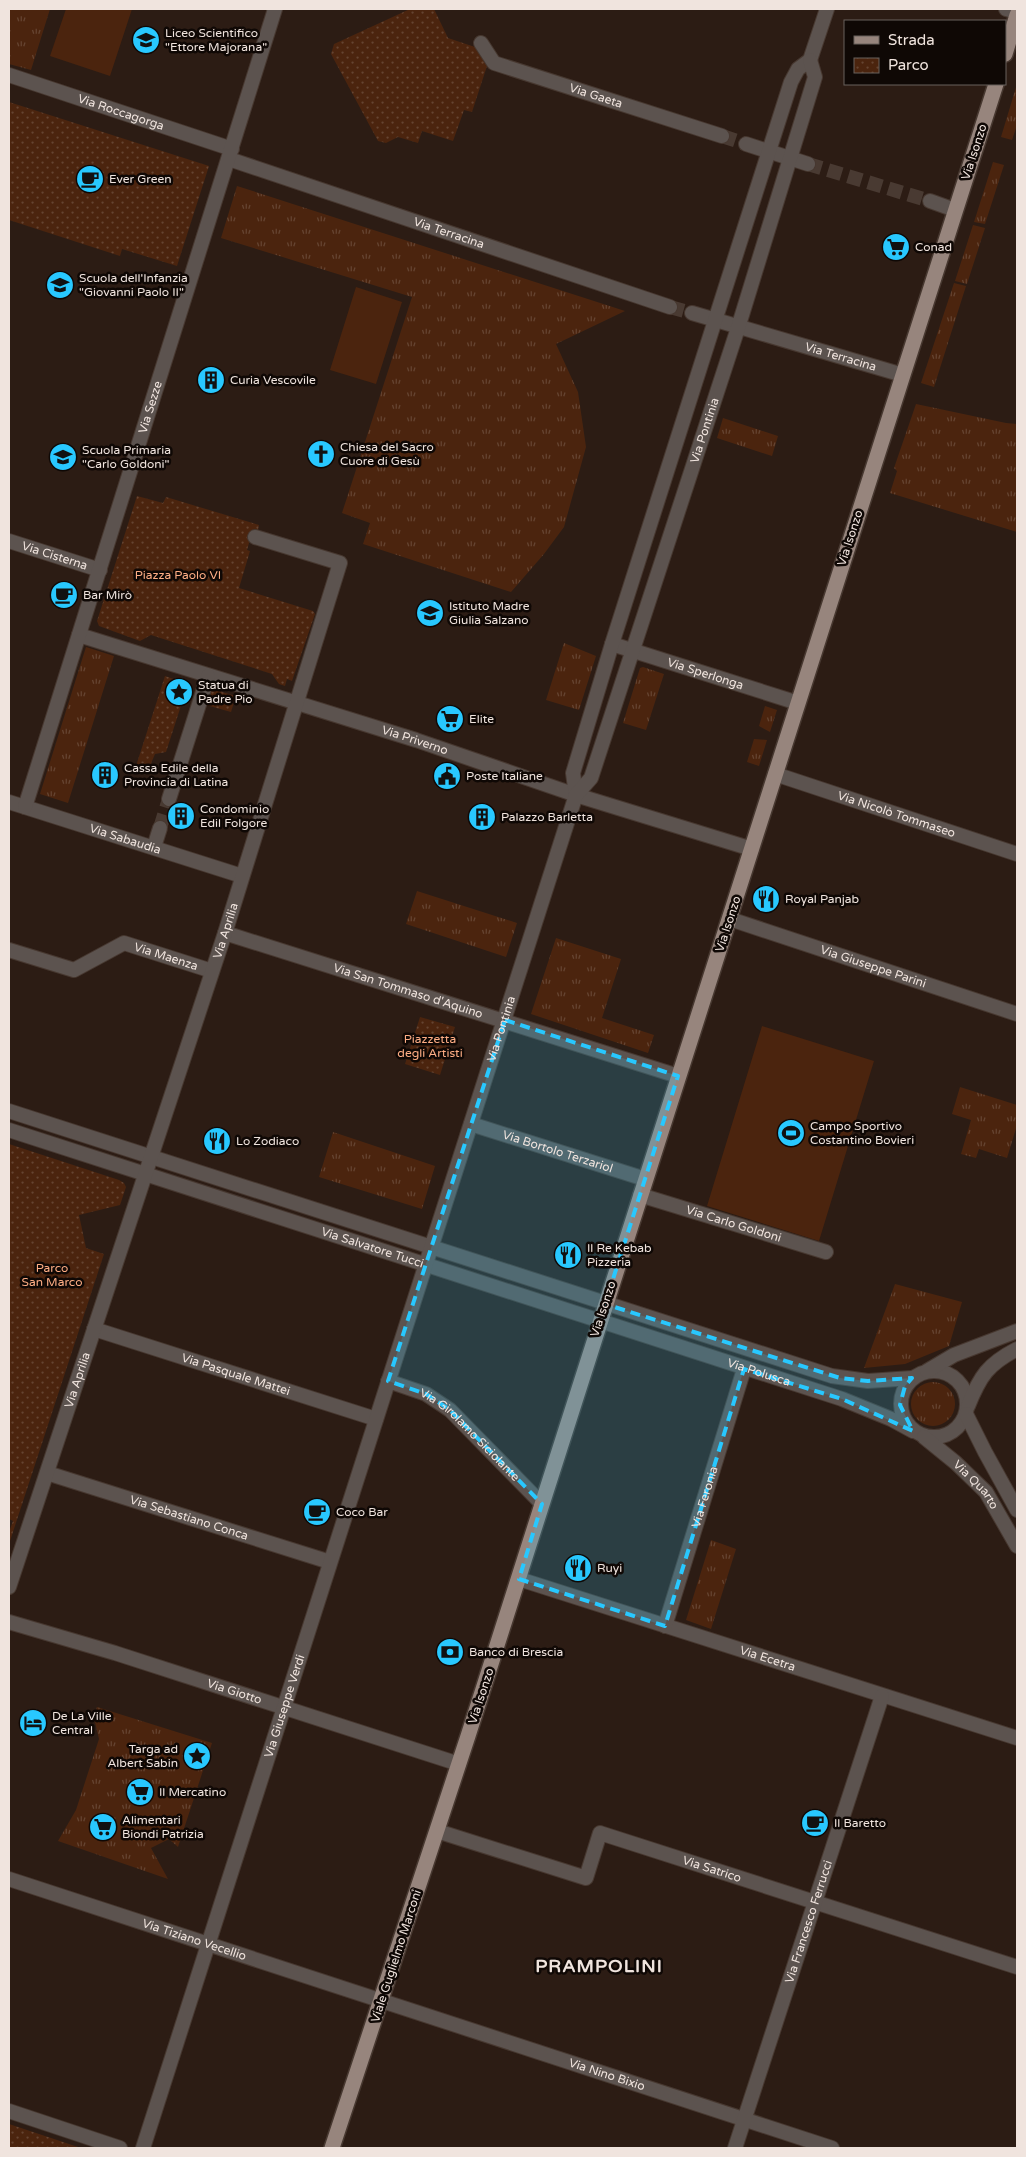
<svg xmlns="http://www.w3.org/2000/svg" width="1026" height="2157" font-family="'Varela Round',sans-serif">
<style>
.grass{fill:url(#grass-tufts)}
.park{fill:url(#park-dots)}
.pitch{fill:#4b240e}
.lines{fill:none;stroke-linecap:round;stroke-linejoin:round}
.minor-tunnel{stroke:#493a32;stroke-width:14;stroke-dasharray:14 7;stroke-linecap:butt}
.minor-casing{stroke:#473830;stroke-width:16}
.major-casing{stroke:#473830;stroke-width:18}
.minor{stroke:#5c534f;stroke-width:14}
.major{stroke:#97857d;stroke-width:15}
.marked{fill:#28c8ff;fill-opacity:0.2;stroke:#28c8ff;stroke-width:4;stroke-dasharray:10 6;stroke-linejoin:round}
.labels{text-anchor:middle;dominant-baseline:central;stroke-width:5;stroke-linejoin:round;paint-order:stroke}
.poi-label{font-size:12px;fill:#f0e4de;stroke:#0f0805;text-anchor:start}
.street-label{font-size:12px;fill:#f0e4de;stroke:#0f0805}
.park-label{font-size:12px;fill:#ffae85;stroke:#0f0805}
.district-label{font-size:18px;font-weight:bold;letter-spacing:1px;fill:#f0e4de;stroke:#0f0805}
</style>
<defs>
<pattern id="grass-tufts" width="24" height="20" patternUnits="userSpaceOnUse" patternTransform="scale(1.25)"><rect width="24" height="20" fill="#4b240e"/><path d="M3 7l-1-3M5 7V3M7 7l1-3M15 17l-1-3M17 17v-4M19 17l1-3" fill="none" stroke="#654431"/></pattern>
<pattern id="park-dots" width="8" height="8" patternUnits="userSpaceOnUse" patternTransform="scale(1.25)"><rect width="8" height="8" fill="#4b240e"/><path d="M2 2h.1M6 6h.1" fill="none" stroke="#654431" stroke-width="1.8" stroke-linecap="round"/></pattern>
</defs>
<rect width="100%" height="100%" fill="#2c1c14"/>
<path class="grass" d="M9 9H50L31 70 9 64Z
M1017 84V125L1012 140 1001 137Z
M993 162 1004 165 985 224 974 222Z
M237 186 625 311 556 344 578 392 586 447 564 527 544 554 511 592 363 544 370 523 342 513 412 297 221 238Z
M973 225 985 228 967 284 955 281Z
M954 283 966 286 934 387 921 383Z
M916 404 1006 423 1017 424V532L890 493 897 471 894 468Z
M723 418 778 436 772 456 717 438Z
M564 643 596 656 579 710 546 700Z
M86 647 114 656 68 803 40 794Z
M643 667 664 674 646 730 623 723 640 668Z
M765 706 777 710 770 732 759 726Z
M754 739 767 740 759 766 747 762Z
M417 891 517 923 506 957 406 924Z
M556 938 621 959 602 1018 654 1035 648 1053 531 1014Z
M960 1087 1017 1105V1125L1007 1158 979 1149 976 1158 961 1154 971 1120 952 1114Z
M333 1132 435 1166 422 1209 319 1177Z
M895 1284 962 1302 949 1346 905 1364 864 1368Z
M911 1404a22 22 0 1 1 44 0a22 22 0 1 1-44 0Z
M711 1540 736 1549 711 1629 686 1620Z
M97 1707 212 1743 178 1847 169 1839 151 1848 168 1879 58 1841 76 1810 99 1739 94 1718Z"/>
<path class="park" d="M410 9H434L448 38 475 47 487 66 472 112 464 110 453 141 422 131 418 143 398 137 386 143 378 141 331 54 334 44Z
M9 102 209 166 177 266 122 249 120 256 9 220Z
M137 496 163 503 166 497 259 525 258 530 253 529 247 550 250 551 239 588 313 611 315 614 292 681 287 679 285 686 279 684 272 674 151 635 140 641 99 626 97 621Z
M165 676 188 684 166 752 155 754 147 773 135 769Z
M211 689 236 696 231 712 206 705Z
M420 1017 455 1027 440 1075 405 1064Z
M9 1144 119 1180 124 1183 126 1187 120 1205 79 1215 86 1248 104 1254 9 1544V1532L13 1521 9 1519Z
M9 2124 81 2148H9Z"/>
<path class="pitch" d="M66 9H132L110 76 50 56Z
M356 287 402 302 376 384 330 370Z
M762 1026 874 1061 819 1241 707 1206Z"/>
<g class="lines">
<path class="minor-tunnel" d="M722 136 746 144
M808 164 930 201
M670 307 692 313
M160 828 169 799"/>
<g class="minor-casing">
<g id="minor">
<path d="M1006 9 1017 12"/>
<path id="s1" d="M481 43 494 63 722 136"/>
<path id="s2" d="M9 75 232 149"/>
<path d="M746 144 808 164"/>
<path id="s3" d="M229 159 670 307"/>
<path d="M930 201 955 210"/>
<path id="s4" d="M692 313 903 375"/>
<path id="s5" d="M9 541 100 570"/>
<path id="s6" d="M79 635 416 740 576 795 752 849"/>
<path id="s7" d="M612 644 798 703"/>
<path id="s8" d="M775 774 1017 854"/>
<path d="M576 795 573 773 612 644 769 151 791 82 798 69 810 60 827 9"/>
<path d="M169 799 208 676"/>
<path id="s9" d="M9 802 242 876"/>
<path id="s10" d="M25 807 275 9"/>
<path d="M154 847 160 828"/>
<path id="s11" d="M730 919 1017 1014"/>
<path id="s12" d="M225 933 678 1076"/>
<path id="s13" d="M9 950 74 970 124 943 212 971"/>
<path d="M9 1111 832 1376 868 1381 912 1378"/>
<path id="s14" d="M471 1124 645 1179"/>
<path id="s15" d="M9 1130 842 1399 891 1419 913 1431"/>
<path id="s16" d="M640 1195 826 1252"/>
<path id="s17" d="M94 1329 376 1419"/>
<circle cx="934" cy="1404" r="33"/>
<path d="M927 1371 954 1355 1017 1331"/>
<path id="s18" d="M388 1381 426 1394 450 1410 542 1504"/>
<path d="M968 1406C980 1376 988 1364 1017 1349"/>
<path d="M966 1414 985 1452 1017 1510"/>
<path id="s19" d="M924 1437 956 1463 986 1492 1017 1546"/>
<path id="s20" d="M47 1473 330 1562"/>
<path id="s21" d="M519 1579 1017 1738"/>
<path id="s22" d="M9 1587 225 933 340 563 255 537"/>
<path id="s23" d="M9 1622 115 1653 459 1764"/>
<path id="s24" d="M665 1626 744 1369"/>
<path id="s25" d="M437 1831 586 1878 600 1833 1017 1967"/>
<path id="s26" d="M9 1879 832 2148"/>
<path d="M9 2111 120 2148"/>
<path id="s27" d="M143 2148 576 795 591 778 738 328 815 77 810 60"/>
<path id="s28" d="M735 2148 882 1696"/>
</g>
</g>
<g class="major-casing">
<path id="major" d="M1005 54 1017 15
M332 2148 468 1736 996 84"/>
</g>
<use href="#minor" class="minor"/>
<use href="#major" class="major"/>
</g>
<path class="marked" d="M505 1020 678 1076 605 1304 840 1378 868 1381 912 1378 905 1386 900 1405 913 1431 842 1399 744 1369 665 1626 519 1579 542 1504 450 1410 426 1394 388 1381Z"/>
<defs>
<g id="school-disc" transform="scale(1.4375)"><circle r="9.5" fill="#28c8ff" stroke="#0f0805"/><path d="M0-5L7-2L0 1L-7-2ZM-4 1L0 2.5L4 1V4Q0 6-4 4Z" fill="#111"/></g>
<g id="cafe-disc" transform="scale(1.4375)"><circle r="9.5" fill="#28c8ff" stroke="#0f0805"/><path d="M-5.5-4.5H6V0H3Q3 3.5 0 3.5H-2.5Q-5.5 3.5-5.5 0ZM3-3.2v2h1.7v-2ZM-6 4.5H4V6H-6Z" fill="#111"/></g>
<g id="supermarket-disc" transform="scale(1.4375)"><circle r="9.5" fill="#28c8ff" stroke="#0f0805"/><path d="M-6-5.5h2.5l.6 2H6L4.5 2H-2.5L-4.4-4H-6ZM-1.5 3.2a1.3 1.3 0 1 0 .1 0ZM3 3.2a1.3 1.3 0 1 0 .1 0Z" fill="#111"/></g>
<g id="building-disc" transform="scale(1.4375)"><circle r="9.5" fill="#28c8ff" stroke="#0f0805"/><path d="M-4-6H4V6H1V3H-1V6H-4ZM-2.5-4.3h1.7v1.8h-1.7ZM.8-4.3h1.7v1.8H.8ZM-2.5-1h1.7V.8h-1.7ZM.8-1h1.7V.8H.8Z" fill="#111"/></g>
<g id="church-disc" transform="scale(1.4375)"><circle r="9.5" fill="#28c8ff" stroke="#0f0805"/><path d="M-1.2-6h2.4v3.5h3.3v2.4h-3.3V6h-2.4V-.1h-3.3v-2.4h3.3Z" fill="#111"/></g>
<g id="sight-disc" transform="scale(1.4375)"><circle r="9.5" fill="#28c8ff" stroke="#0f0805"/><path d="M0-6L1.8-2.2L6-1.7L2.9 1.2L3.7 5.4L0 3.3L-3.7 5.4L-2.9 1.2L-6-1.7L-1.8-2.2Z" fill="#111"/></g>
<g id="civic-disc" transform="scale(1.4375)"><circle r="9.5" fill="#28c8ff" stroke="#0f0805"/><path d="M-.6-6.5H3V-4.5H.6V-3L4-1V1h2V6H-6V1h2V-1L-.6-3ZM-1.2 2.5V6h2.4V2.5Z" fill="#111"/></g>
<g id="restaurant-disc" transform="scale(1.4375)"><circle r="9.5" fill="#28c8ff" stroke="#0f0805"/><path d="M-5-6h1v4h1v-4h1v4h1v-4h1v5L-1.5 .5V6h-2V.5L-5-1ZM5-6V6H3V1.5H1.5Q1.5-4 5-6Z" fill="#111"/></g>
<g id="stadium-disc" transform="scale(1.4375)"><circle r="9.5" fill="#28c8ff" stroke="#0f0805"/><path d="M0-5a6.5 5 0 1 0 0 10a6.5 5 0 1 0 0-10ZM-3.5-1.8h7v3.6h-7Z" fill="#111"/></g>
<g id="bank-disc" transform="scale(1.4375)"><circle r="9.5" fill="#28c8ff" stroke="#0f0805"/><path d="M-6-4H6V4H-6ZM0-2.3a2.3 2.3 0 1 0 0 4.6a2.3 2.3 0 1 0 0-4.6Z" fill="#111"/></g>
<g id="hotel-disc" transform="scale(1.4375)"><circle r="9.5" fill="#28c8ff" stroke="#0f0805"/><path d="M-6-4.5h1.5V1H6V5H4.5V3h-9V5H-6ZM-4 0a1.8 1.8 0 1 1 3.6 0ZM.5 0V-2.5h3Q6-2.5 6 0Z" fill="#111"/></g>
</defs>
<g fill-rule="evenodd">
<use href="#school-disc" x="146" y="40"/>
<use href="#cafe-disc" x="90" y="179"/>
<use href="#supermarket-disc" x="896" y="247"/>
<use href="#school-disc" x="60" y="285"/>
<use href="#building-disc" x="211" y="380"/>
<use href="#church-disc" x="321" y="454"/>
<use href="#school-disc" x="63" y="457"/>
<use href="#cafe-disc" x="64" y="595"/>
<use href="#school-disc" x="430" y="613"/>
<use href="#sight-disc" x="179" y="692"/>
<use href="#supermarket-disc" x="450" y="719"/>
<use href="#building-disc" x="105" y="775"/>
<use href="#civic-disc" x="447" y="776"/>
<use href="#building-disc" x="181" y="816"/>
<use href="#building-disc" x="482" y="817"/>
<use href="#restaurant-disc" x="766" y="899"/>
<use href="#stadium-disc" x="791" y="1133"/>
<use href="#restaurant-disc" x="217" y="1141"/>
<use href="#restaurant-disc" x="568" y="1255"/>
<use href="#cafe-disc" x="317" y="1512"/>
<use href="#restaurant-disc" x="578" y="1568"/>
<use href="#bank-disc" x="450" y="1652"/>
<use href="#hotel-disc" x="33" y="1723"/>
<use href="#sight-disc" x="197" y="1756"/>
<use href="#supermarket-disc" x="140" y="1792"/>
<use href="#cafe-disc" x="815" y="1823"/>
<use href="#supermarket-disc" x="103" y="1827"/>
</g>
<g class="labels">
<g class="poi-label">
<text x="165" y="33">Liceo Scientifico<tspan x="165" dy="14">"Ettore Majorana"</tspan></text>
<text x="109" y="179">Ever Green</text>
<text x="915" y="247">Conad</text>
<text x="79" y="278">Scuola dell'Infanzia<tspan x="79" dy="14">"Giovanni Paolo II"</tspan></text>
<text x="230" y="380">Curia Vescovile</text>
<text x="340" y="447">Chiesa del Sacro<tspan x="340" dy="14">Cuore di Gesù</tspan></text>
<text x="82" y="450">Scuola Primaria<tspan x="82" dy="14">"Carlo Goldoni"</tspan></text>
<text x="83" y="595">Bar Mirò</text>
<text x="449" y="606">Istituto Madre<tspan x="449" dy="14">Giulia Salzano</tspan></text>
<text x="198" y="685">Statua di<tspan x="198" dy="14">Padre Pio</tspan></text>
<text x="469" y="719">Elite</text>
<text x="124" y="768">Cassa Edile della<tspan x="124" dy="14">Provincia di Latina</tspan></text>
<text x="466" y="776">Poste Italiane</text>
<text x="200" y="809">Condominio<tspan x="200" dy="14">Edil Folgore</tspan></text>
<text x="501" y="817">Palazzo Barletta</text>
<text x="785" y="899">Royal Panjab</text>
<text x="810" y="1126">Campo Sportivo<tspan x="810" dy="14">Costantino Bovieri</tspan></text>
<text x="236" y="1141">Lo Zodiaco</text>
<text x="587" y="1248">Il Re Kebab<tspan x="587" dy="14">Pizzeria</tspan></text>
<text x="336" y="1512">Coco Bar</text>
<text x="597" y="1568">Ruyi</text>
<text x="469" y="1652">Banco di Brescia</text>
<text x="52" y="1716">De La Ville<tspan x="52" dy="14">Central</tspan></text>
<text x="178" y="1749" text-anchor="end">Targa ad<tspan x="178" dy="14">Albert Sabin</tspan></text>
<text x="159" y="1792">Il Mercatino</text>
<text x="122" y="1820">Alimentari<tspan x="122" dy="14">Biondi Patrizia</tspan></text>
<text x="834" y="1823">Il Baretto</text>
</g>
<g class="street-label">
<text stroke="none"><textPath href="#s1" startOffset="131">Via Gaeta</textPath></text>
<text stroke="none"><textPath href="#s2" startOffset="118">Via Roccagorga</textPath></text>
<text transform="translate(974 152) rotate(-72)">Via Isonzo</text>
<text stroke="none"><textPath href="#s3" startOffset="232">Via Terracina</textPath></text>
<text stroke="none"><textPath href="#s4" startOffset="155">Via Terracina</textPath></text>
<text stroke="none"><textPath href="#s10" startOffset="419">Via Sezze</textPath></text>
<text stroke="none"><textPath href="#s27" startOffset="1809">Via Pontinia</textPath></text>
<text transform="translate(850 538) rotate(-72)">Via Isonzo</text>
<text stroke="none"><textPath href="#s5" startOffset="48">Via Cisterna</textPath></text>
<text stroke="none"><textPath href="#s7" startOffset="98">Via Sperlonga</textPath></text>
<text stroke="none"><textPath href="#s6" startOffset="352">Via Priverno</textPath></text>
<text stroke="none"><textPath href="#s8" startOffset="128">Via Nicolò Tommaseo</textPath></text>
<text stroke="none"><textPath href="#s9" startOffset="122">Via Sabaudia</textPath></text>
<text transform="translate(728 924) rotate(-72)">Via Isonzo</text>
<text stroke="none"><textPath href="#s22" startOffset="691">Via Aprilia</textPath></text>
<text stroke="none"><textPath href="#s13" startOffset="169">Via Maenza</textPath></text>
<text stroke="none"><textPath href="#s11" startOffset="151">Via Giuseppe Parini</textPath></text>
<text stroke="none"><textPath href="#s12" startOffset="192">Via San Tommaso d'Aquino</textPath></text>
<text stroke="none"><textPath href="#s27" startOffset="1175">Via Pontinia</textPath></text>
<text stroke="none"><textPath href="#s14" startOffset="91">Via Bortolo Terzariol</textPath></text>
<text stroke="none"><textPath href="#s16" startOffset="98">Via Carlo Goldoni</textPath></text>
<text stroke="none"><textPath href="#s15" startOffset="382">Via Salvatore Tucci</textPath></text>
<text transform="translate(603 1309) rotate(-72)">Via Isonzo</text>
<text stroke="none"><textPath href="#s15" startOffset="788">Via Polusca</textPath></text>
<text stroke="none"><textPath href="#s17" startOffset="149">Via Pasquale Mattei</textPath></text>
<text stroke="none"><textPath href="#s22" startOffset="218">Via Aprilia</textPath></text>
<text stroke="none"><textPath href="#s18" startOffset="100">Via Girolamo Siciolante</textPath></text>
<text stroke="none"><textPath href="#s19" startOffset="71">Via Quarto</textPath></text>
<text stroke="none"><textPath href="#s24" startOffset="135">Via Feronia</textPath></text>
<text stroke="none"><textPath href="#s20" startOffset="149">Via Sebastiano Conca</textPath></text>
<text stroke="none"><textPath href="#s21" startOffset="261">Via Ecetra</textPath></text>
<text stroke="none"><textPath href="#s23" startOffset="236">Via Giotto</textPath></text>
<text transform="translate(481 1696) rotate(-72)">Via Isonzo</text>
<text stroke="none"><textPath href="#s27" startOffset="464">Via Giuseppe Verdi</textPath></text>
<text stroke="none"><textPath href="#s25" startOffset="321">Via Satrico</textPath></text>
<text stroke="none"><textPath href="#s28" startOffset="238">Via Francesco Ferrucci</textPath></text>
<text stroke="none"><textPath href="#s26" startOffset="195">Via Tiziano Vecellio</textPath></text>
<text transform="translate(396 1956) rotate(-72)">Viale Guglielmo Marconi</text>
<text stroke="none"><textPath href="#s26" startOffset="629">Via Nino Bixio</textPath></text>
</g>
<g class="park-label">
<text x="178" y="575">Piazza Paolo VI</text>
<text x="430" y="1039">Piazzetta<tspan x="430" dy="14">degli Artisti</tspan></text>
<text x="52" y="1268">Parco<tspan x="52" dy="14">San Marco</tspan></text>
</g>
<g class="district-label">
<text x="599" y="1966">PRAMPOLINI</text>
</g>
</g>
<rect width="1026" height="2157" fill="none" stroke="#f0e4de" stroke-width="20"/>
<rect x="844" y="20" width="162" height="65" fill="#0f0805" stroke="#69605c"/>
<rect x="854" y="36" width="25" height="8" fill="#97857d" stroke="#69605c"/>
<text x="888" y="45" font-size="15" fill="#f0e4de">Strada</text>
<rect x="854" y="58" width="25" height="15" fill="url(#park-dots)" stroke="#69605c"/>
<text x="888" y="70" font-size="15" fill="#f0e4de">Parco</text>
</svg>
